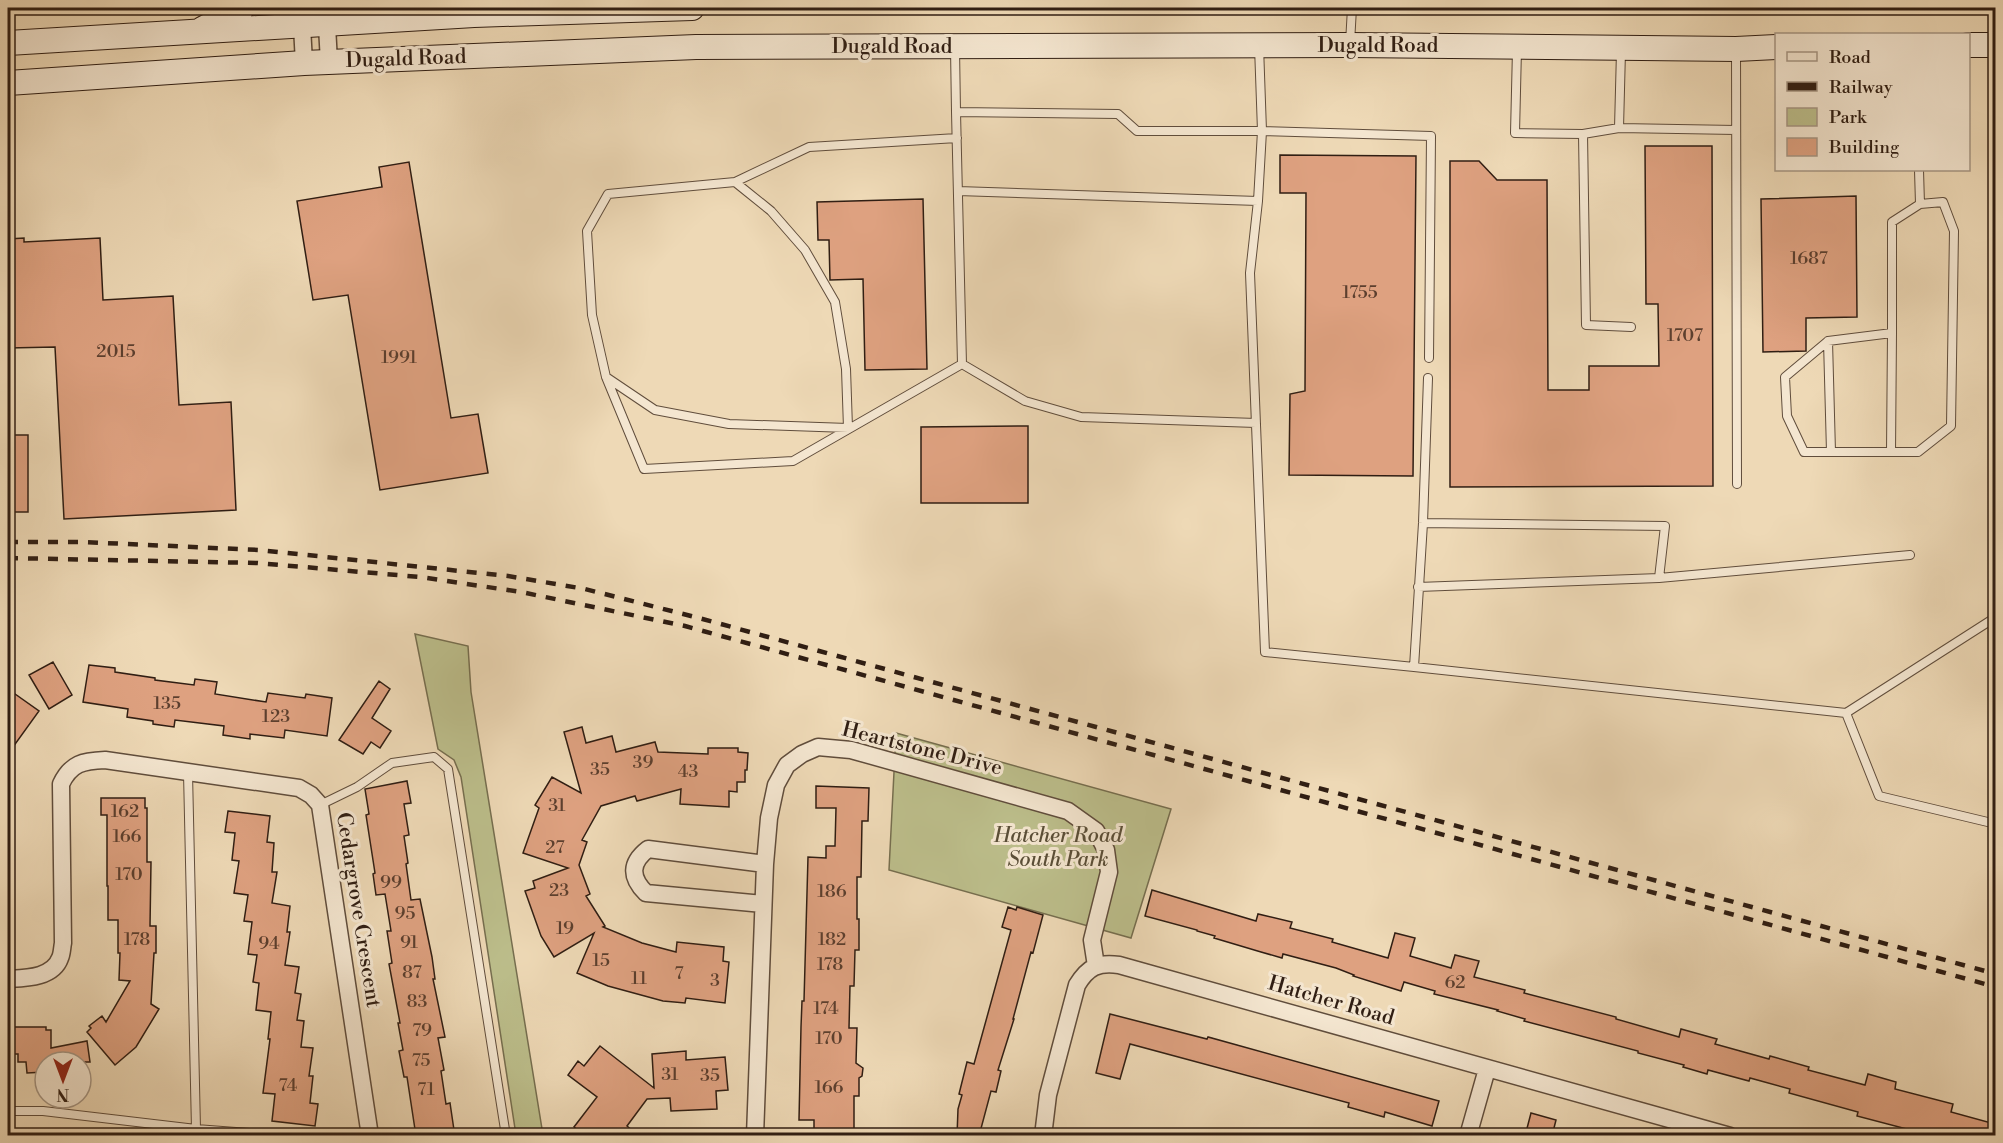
<svg xmlns="http://www.w3.org/2000/svg" width="2003" height="1143" font-family="'Libre Bodoni',serif">
<style>
.green{fill:#bcbe8b;stroke:#766e4f;stroke-width:1.5}
.building{fill:#dea180;stroke:#301e13;stroke-width:1.5}
.lines{fill:none;stroke-linecap:round;stroke-linejoin:round}
.service-casing{stroke:#604d3c;stroke-width:10}
.minor-casing{stroke:#604d3c;stroke-width:19}
.secondary-casing{stroke:#301e13;stroke-width:26}
.service{stroke:#f4e6d0;stroke-width:8}
.minor{stroke:#f4e6d0;stroke-width:16}
.secondary{stroke:#f4e6d0;stroke-width:24}
.rail{stroke:#301e13;stroke-width:4.5;stroke-dasharray:10 10;stroke-linecap:butt}
.labels{text-anchor:middle;dominant-baseline:central;stroke-width:6;stroke-linejoin:round;paint-order:stroke}
.number-label{font-size:18px;fill:#5c3f2e}
.street-label{font-size:21px;fill:#301e13;stroke:#f4e6d0}
.park-label{font-size:21px;font-style:italic;fill:#5a4e37;stroke:#f4e6d0}
</style>
<rect width="100%" height="100%" fill="#eed9b6"/>
<filter id="stains"><feTurbulence type="fractalNoise" baseFrequency=".00333" numOctaves="4"/><feColorMatrix values="0 0 0 0 .2 0 0 0 0 .09 0 0 0 0 .02 0 0 0 .5 -.17"/></filter>
<radialGradient id="worn" r=".72"><stop offset=".6" stop-color="#630" stop-opacity="0"/><stop offset="1" stop-color="#630" stop-opacity=".3"/></radialGradient>
<path class="green" d="M415 634 468 646 471 692 543 1135H516L461 777 454 760 438 749Z
M896 733 1171 809 1131 938 889 870Z"/>
<path class="building" d="M1645 146H1712L1713 486 1450 487V161H1479L1497 180H1547L1548 390H1589V366H1659L1658 304H1646Z
M1280 155 1416 156 1413 476 1289 475 1290 394 1305 391 1306 193H1280Z
M409 162 451 418 478 414 488 473 380 490 348 295 313 300 297 201 382 187 379 167Z
M1856 196 1857 317 1806 318V351L1763 352 1761 199Z
M923 199 927 369 865 370 863 279 830 280 829 240H818L817 202Z
M24 238V242L100 238 103 300 173 296 179 405 231 402 236 510 64 519 55 347 8 348V239Z
M1028 426V503H921V427Z
M8 435H28V512H8Z
M53 662 72 695 49 709 29 675Z
M89 665 115 668V672L155 678V680L194 685 195 679 217 682 215 694 266 702 268 693 305 698 306 694 332 698 327 736 285 730 284 738 250 734V739L223 735 224 726 175 720 174 727 153 724V721L127 717 128 709 83 702Z
M379 681 390 689 372 718 391 731 380 748 371 742 363 754 339 740Z
M8 689 39 711 8 754Z
M582 727 586 743 612 736 616 752 655 742 658 752 708 754V748H738V752L748 753 747 770H745V782H737V792L729 791V807L680 804 681 789 637 801 635 796 601 806 582 840 587 842 579 865 590 894 586 896 605 926 603 927 642 943 676 952 677 942 724 947 723 961 729 962 725 1003 686 998 685 1003 663 1001 608 986 577 973 594 933 554 957 541 936 525 891 535 888 533 881 568 868 523 853 539 808 535 805 552 777 581 793 564 732Z
M407 781 411 803 404 804 409 835 404 836 408 863 406 864 411 900 420 899 432 957 435 979H433L445 1037 438 1038 444 1070 441 1071 446 1104 450 1103 454 1130 416 1136 407 1077H404L399 1051 403 1050 398 1023H400L389 964 392 963 387 931H391L385 894 376 895 373 874 375 873 366 815 369 814 365 789Z
M816 786 869 788 868 821H862L861 877H857V919H859V950H855L854 986H850L849 1028H857L856 1063 863 1068 862 1076 859 1078V1096H854V1132L814 1131V1120H799L801 1027 802 1001H804L808 857 826 858V846H835L836 808H816Z
M101 798H145V808H147V862H151L150 926H156V953H154L151 1004 159 1009 136 1047 115 1065 87 1032 91 1028 89 1026 102 1016 106 1022 130 981 119 980 120 953H118V920H108V886H107V815H101Z
M228 811 270 816 267 842 274 843 272 872H277L272 903 290 906 287 932H290L285 965 299 967 295 993 301 994 297 1020 304 1021 301 1047 313 1048 309 1076H313L310 1103 318 1104 315 1126 272 1121 275 1094 263 1093 270 1039H268L271 1012 256 1010 259 983 253 982 257 955 248 954 252 922 244 921 248 895 234 893 239 861 232 860 235 833 225 832Z
M1152 890 1256 921 1258 914 1292 922 1290 928 1333 939 1332 942 1388 958 1395 933 1415 938 1410 956 1451 968 1455 955 1479 961 1474 977 1525 990 1524 993 1616 1017V1019L1679 1037 1681 1029 1717 1039 1715 1044 1769 1059 1770 1056 1809 1067 1808 1070 1865 1085 1868 1074 1896 1082 1895 1089 1953 1104 1951 1112 1995 1124V1136H1921L1922 1133 1857 1116 1858 1112 1789 1093 1790 1089 1750 1078 1749 1081 1708 1070 1707 1074 1683 1067 1684 1065 1638 1053V1051L1524 1021 1525 1019 1497 1011 1498 1010 1434 994 1435 991 1404 982 1401 991 1353 976 1354 975 1336 968 1283 954 1282 958 1261 952 1214 938 1215 936 1197 931V930L1145 916Z
M1008 907 1016 910 1017 907 1043 915 1033 953 1031 952 1013 1019H1014L998 1070 1001 1071 996 1092 991 1091 979 1136H957L958 1109 962 1095 959 1094 967 1062 974 1064 1011 930 1002 927Z
M1110 1014 1207 1039 1208 1037 1439 1101 1432 1126 1385 1112 1384 1117 1348 1107 1349 1103 1130 1044 1120 1079 1096 1073Z
M8 1027H46V1030H51V1048L87 1041 90 1062H45V1072L27 1073 26 1062H18V1054H8Z
M600 1046 654 1088 652 1054 686 1051V1060L725 1057 728 1090 716 1091 717 1109 671 1111 670 1098 647 1099 627 1126 639 1136H585L574 1127 597 1097 568 1075 578 1061 584 1066Z
M1531 1113 1556 1120 1552 1136H1525Z"/>
<g class="lines">
<g class="service-casing">
<path id="service" d="M1350 43 1352 8
M955 48 956 112 1118 114 1137 131H1262L1259 46
M1517 49 1515 133 1583 134 1586 325 1631 327
M1736 50 1737 484
M1621 51 1619 128 1736 130
M956 112 962 364 1025 401 1081 417 1256 423
M1583 134 1619 128
M735 182 771 211 805 250 835 302 846 369 848 428 729 424 655 410 606 377 592 315 587 231 608 194 735 182 809 147 957 138
M958 191 1258 201
M1892 333V222L1920 204
M1828 341 1831 452
M606 377 644 469 793 461 962 364
M1428 378 1423 523 1414 667 1265 652 1250 273 1258 201 1262 131 1431 136 1429 358
M1891 452 1892 333 1828 341 1785 377 1787 416 1804 452H1918L1951 426 1954 231 1943 202 1920 204 1919 170
M1423 523 1665 526 1659 578 1910 555
M1418 587 1659 578
M1414 667 1846 713 1879 796 1996 824
M1846 713 1996 617
M188 773 196 1129
M320 805 357 787 392 763 434 757 448 769 506 1136
M8 1111H43L196 1129 289 1136"/>
</g>
<g class="minor-casing">
<path id="minor" d="M301 8 304 63
M326 8 329 62
M763 904 646 893C630 877 630 863 648 849L765 864
M8 979C25 978 53 978 60 958 62 954 62 948 63 943L61 784C71 763 83 761 105 760L299 788 311 795 320 805 370 1136
M755 1136 765 864 769 818 776 785 787 765 802 754 818 747 851 750 1068 811 1096 831 1106 850 1109 872 1092 940 1096 966
M1043 1136 1048 1095 1077 985C1088 967 1098 962 1119 965L1730 1136
M1468 1136 1487 1069"/>
</g>
<g class="secondary-casing">
<path id="secondary" d="M202 29 242 8
M8 43 474 15 692 8
M1968 45H1996
M8 83 304 63 696 47 1350 45 1736 49 1776 47"/>
</g>
<use href="#service" class="service"/>
<use href="#minor" class="minor"/>
<use href="#secondary" class="secondary"/>
<path class="rail" d="M8 542H83L259 550 508 576 585 589 699 618 1996 974
M8 558 257 563 420 577 521 592 685 626 1996 987"/>
</g>
<g class="labels">
<g class="number-label">
<text x="1809" y="258">1687</text>
<text x="1360" y="292">1755</text>
<text x="1685" y="335">1707</text>
<text x="116" y="351">2015</text>
<text x="399" y="357">1991</text>
<text x="167" y="703">135</text>
<text x="276" y="716">123</text>
<text x="643" y="762">39</text>
<text x="600" y="769">35</text>
<text x="688" y="771">43</text>
<text x="557" y="805">31</text>
<text x="125" y="811">162</text>
<text x="127" y="836">166</text>
<text x="555" y="847">27</text>
<text x="129" y="874">170</text>
<text x="391" y="882">99</text>
<text x="559" y="890">23</text>
<text x="832" y="891">186</text>
<text x="405" y="913">95</text>
<text x="565" y="928">19</text>
<text x="137" y="939">178</text>
<text x="832" y="939">182</text>
<text x="409" y="942">91</text>
<text x="269" y="943">94</text>
<text x="601" y="960">15</text>
<text x="830" y="964">178</text>
<text x="412" y="972">87</text>
<text x="679" y="973">7</text>
<text x="639" y="978">11</text>
<text x="715" y="980">3</text>
<text x="1455" y="982">62</text>
<text x="417" y="1001">83</text>
<text x="826" y="1008">174</text>
<text x="422" y="1030">79</text>
<text x="829" y="1038">170</text>
<text x="421" y="1060">75</text>
<text x="670" y="1074">31</text>
<text x="710" y="1075">35</text>
<text x="288" y="1085">74</text>
<text x="829" y="1087">166</text>
<text x="426" y="1089">71</text>
</g>
<g class="street-label">
<text x="1378" y="46">Dugald Road</text>
<text x="892" y="47">Dugald Road</text>
<text transform="translate(406 59) rotate(-2)">Dugald Road</text>
<text transform="translate(922 749) rotate(14)">Heartstone Drive</text>
<text transform="translate(358 910) rotate(81)">Cedargrove Crescent</text>
<text transform="translate(1331 1001) rotate(16)">Hatcher Road</text>
</g>
<g class="park-label">
<text x="1058" y="836">Hatcher Road<tspan x="1058" dy="24">South Park</tspan></text>
</g>
</g>
<rect width="2003" height="1143" fill="none" stroke="#eed9b6" stroke-width="30"/>
<rect x="9" y="9" width="1985" height="1125" fill="none" stroke="#301e13" stroke-width="3"/>
<rect x="15" y="15" width="1973" height="1113" fill="none" stroke="#301e13" stroke-width="1.5"/>
<rect x="1775" y="33" width="195" height="138" fill="#f4e6d0" stroke="#a69684" stroke-width="1.5"/>
<rect x="1787" y="52" width="30" height="9" fill="#f4e6d0" stroke="#a69684" stroke-width="1.5"/>
<text x="1829" y="63" font-size="18" fill="#301e13">Road</text>
<rect x="1787" y="82" width="30" height="9" fill="#301e13" stroke="#a69684" stroke-width="1.5"/>
<text x="1829" y="93" font-size="18" fill="#301e13">Railway</text>
<rect x="1787" y="108" width="30" height="18" fill="#bcbe8b" stroke="#a69684" stroke-width="1.5"/>
<text x="1829" y="123" font-size="18" fill="#301e13">Park</text>
<rect x="1787" y="138" width="30" height="18" fill="#dea180" stroke="#a69684" stroke-width="1.5"/>
<text x="1829" y="153" font-size="18" fill="#301e13">Building</text>
<g transform="translate(63 1080) rotate(180)"><circle r="28" fill="#f4e6d0" stroke="#a69684" stroke-width="1.5"/>
<path d="M0-4.5L10 22L0 15L-10 22Z" fill="#8f2418"/>
<text y="-9" font-size="16" font-weight="bold" text-anchor="middle" fill="#301e13">N</text>
</g>
<rect width="100%" height="100%" filter="url(#stains)"/>
<rect width="100%" height="100%" fill="url(#worn)"/>
</svg>
